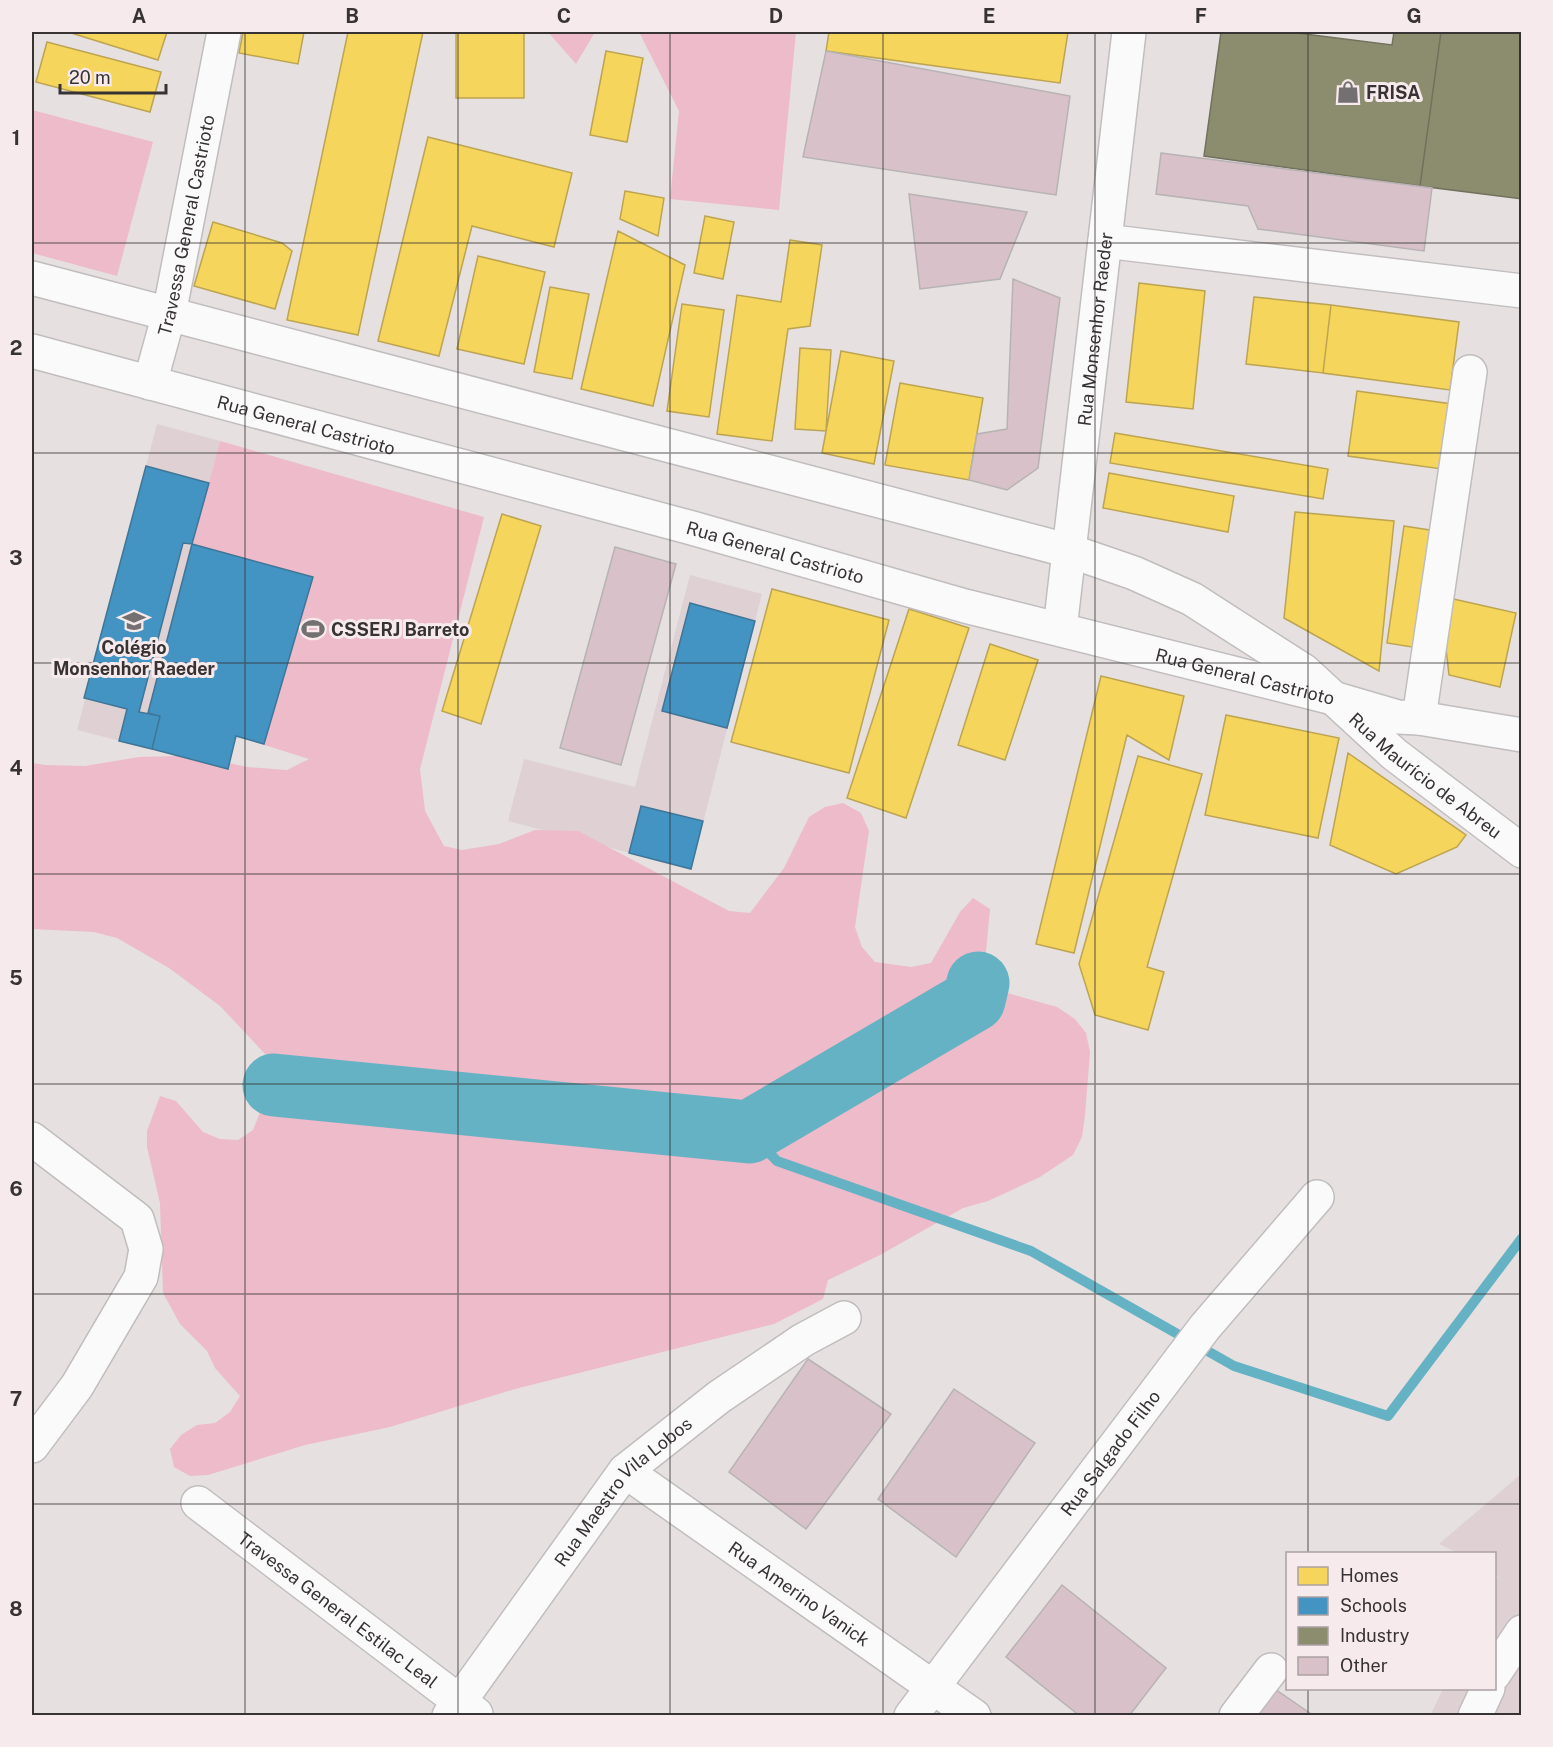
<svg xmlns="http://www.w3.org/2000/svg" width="1553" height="1747" font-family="'Public Sans',sans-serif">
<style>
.built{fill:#ded0d3}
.green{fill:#edbbc9;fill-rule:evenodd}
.homes{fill:#f6d55c;stroke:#bda450;stroke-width:1.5}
.schools{fill:#4393c3;stroke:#3f7698;stroke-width:1.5}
.industry{fill:#8c8c6e;stroke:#72715d;stroke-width:1.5}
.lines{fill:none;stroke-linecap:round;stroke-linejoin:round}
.stream{stroke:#65b2c4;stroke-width:10}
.river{stroke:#65b2c4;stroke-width:63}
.building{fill:#d8c1c8;stroke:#b7b3b4;stroke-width:1.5}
.minor-casing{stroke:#c1bdbe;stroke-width:36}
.major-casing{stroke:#c1bdbe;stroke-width:36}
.minor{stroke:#fbfafa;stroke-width:33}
.major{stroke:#fbfafa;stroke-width:33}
.grid{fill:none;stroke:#373334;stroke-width:1.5;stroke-opacity:0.55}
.labels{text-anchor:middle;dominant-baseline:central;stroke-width:6;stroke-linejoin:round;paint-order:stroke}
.poi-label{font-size:18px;font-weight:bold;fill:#373334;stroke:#f7eaed;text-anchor:start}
.street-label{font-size:18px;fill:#373334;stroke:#f7eaed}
.neatline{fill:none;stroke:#373334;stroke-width:2}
.grid-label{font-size:20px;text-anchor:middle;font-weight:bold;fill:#373334}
</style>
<rect width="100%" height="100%" fill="#e6e0e1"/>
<path class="built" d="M157 424 220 441 148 713 160 716 152 749 77 730Z
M690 575 762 594 691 869 508 821 524 759 635 787Z
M1521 1474V1715L1430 1716 1443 1689 1494 1688V1582L1498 1576 1495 1574 1494 1554 1458 1553 1439 1544Z"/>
<path class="green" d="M548 32H595L576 64Z
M639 32H796L779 210 670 199 679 111Z
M32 110 153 142 117 276 32 253Z
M220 441 484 517 420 769 425 811 444 846 462 850 499 844 535 830 578 831 729 911 750 913 784 868 809 817 825 807 843 803 861 813 869 831 855 927 862 947 875 962 911 967 931 963 960 912 973 898 990 909 985 962 988 981 1004 992 1057 1007 1075 1019 1086 1033 1090 1052 1085 1115 1082 1137 1073 1155 1040 1177 988 1201 963 1208 880 1255 828 1280 823 1299 774 1324 515 1389 390 1427 305 1445 208 1475 190 1476 174 1467 170 1449 181 1435 197 1425 215 1423 230 1412 240 1396 215 1368 207 1351 180 1324 163 1293 160 1203 147 1147V1131L160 1096 176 1101 203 1132 220 1139 238 1140 253 1130 261 1110 267 1056 220 1006 169 968 117 938 94 932 32 929V763L45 765 85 766 139 757 177 756 160 717 148 713ZM236 736 309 759 287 770 247 767 229 763Z"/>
<path class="homes" d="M68 32H167L158 60Z
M243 32H304L298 64 239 53Z
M348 32H423L358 335 287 320Z
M456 32H524V98H456Z
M829 32H1068L1060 83 826 51Z
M47 42 161 72 150 112 36 82Z
M606 51 643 58 627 142 590 135Z
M428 137 572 173 554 247 472 226 439 356 378 341Z
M625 191 664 198 658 236 620 219Z
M705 216 734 222 723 279 694 273Z
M213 222 282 243 292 251 275 309 194 286Z
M618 231 685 265 653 406 581 389Z
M790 240 822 245 810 326 788 329 772 441 717 434 737 295 781 302Z
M478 256 545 272 524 364 457 349Z
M1139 283 1205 291 1193 409 1126 402Z
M550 287 589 294 572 379 534 372Z
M1254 297 1331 305 1323 373 1246 364Z
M682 304 724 310 709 417 667 411Z
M1331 305 1459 322 1450 390 1323 373Z
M800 348 831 350 826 431 795 429Z
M841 351 894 361 874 464 822 453Z
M900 383 983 398 969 480 885 465Z
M1357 391 1452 404 1442 469 1348 456Z
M1115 433 1328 469 1323 499 1110 463Z
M1109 473 1234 496 1228 532 1103 508Z
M1295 512 1394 521 1379 671 1284 618Z
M502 514 541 526 481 724 442 711Z
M1404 526 1436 531 1418 648 1387 643Z
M772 589 889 620 849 773 731 742Z
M1449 598 1516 613 1500 687 1449 675 1443 621Z
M909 609 969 628 906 818 847 798Z
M990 644 1038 660 1005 760 958 745Z
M1101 676 1184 696 1169 760 1127 735 1074 953 1036 944Z
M1226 715 1339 738 1318 838 1205 815Z
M1348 753 1466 835 1457 847 1396 874 1330 845Z
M1138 756 1202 774 1147 967 1164 972 1148 1030 1095 1015 1079 964Z"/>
<path class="schools" d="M146 466 209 483 192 544 183 543 139 712 160 716 152 749 119 741 127 709 84 698Z
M192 544 313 577 264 744 236 736 228 769 152 749 160 716 148 713Z
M690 603 755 621 727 728 662 711Z
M641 806 703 821 691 869 629 853Z"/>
<path class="industry" d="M1221 32H1289L1392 45 1394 32H1441L1420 186 1204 156Z
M1441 32H1522V199L1420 186Z"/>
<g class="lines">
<path class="stream" d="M749 1132 777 1161 1031 1251 1234 1366 1388 1416 1522 1238"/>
<path class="river" d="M274 1085 749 1132 974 1000 978 983"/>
</g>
<path class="building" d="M826 51 1070 96 1056 195 803 157Z
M1161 153 1432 188 1424 251 1258 229 1248 206 1156 194Z
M909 194 1027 212 1000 279 920 289Z
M1013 279 1060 298 1038 468 1007 490 969 480 977 434 1007 429Z
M615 547 676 564 621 765 560 748Z
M808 1359 891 1414 806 1529 729 1472Z
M954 1389 1035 1443 956 1557 878 1499Z
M1062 1585 1166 1668 1129 1716H1080L1006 1657Z
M1269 1685 1314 1716H1248Z"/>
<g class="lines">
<g class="minor-casing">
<g id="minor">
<path d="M1105 241 1522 291"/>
<path id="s1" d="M32 278 1070 551 1134 573 1192 599 1304 671 1394 754 1522 851"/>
<path id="s2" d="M150 383 169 314 224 32"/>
<path id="s3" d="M1060 629 1129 32"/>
<path d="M1419 718 1470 372"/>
<path d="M32 1139 137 1219 146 1249 141 1277 77 1386 32 1446"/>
<path id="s4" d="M625 1471 974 1716"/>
<path id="s5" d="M198 1503 476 1714"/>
<path d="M1494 1674 1522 1632"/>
<path id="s6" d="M449 1716 625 1471 719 1397 803 1340 844 1318"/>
<path id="s7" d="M911 1716 1177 1364 1205 1327 1317 1197"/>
<path d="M1236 1716 1271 1670"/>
<path d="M1475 1716 1488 1688"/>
</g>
</g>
<g class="major-casing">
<g id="major">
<path id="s8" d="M32 351 692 528 965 606 1333 698 1398 717 1419 718 1522 735"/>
</g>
</g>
<use href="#minor" class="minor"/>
<use href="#major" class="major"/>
</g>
<path class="grid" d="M245 32V1716M458 32V1716M670 32V1716M883 32V1716M1095 32V1716M1308 32V1554M32 243H1522M32 453H1522M32 663H1522M32 874H1522M32 1084H1522M32 1294H1522M32 1504H1522M1308 1688V1716"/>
<defs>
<g id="shop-bare" transform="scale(1.8)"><path d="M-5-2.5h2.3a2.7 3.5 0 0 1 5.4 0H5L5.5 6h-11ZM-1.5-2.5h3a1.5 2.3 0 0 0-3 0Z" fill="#747071" stroke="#f7eaed" stroke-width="2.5" paint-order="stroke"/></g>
<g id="school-bare" transform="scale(1.8)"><path d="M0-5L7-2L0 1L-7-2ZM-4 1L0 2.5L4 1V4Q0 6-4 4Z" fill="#747071" stroke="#f7eaed" stroke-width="2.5" paint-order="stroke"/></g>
<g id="stadium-bare" transform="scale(1.8)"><path d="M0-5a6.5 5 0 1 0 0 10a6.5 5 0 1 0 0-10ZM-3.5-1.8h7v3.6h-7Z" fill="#747071" stroke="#f7eaed" stroke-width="2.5" paint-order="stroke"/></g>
</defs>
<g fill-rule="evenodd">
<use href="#shop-bare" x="1348" y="92"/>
<use href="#school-bare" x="134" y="621"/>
<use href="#stadium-bare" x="313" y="629"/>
</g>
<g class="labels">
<g class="poi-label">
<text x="1366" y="92">FRISA</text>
<text x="331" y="629">CSSERJ Barreto</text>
<text x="134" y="647" text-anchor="middle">Colégio<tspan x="134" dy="21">Monsenhor Raeder</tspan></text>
</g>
<g class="street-label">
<text stroke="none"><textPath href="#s2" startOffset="162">Travessa General Castrioto</textPath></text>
<text stroke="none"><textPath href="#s3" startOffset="302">Rua Monsenhor Raeder</textPath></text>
<text stroke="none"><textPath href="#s8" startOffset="284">Rua General Castrioto</textPath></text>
<text stroke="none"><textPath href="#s8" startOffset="770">Rua General Castrioto</textPath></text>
<text stroke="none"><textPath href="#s8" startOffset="1256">Rua General Castrioto</textPath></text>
<text stroke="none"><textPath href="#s1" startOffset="1498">Rua Maurício de Abreu</textPath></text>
<text stroke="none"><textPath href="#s7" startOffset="330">Rua Salgado Filho</textPath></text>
<text stroke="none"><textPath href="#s6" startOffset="285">Rua Maestro Vila Lobos</textPath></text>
<text stroke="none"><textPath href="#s4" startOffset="213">Rua Amerino Vanick</textPath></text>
<text stroke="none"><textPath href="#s5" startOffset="176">Travessa General Estilac Leal</textPath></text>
</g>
</g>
<rect width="1553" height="1747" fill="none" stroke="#f7eaed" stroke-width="66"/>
<rect x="1286" y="1552" width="210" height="138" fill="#f7eaed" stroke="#aaa1a3" stroke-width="1.5"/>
<rect x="1298" y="1567" width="30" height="18" fill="#f6d55c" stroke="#aaa1a3" stroke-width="1.5"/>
<text x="1340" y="1582" font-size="18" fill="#373334">Homes</text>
<rect x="1298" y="1597" width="30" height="18" fill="#4393c3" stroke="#aaa1a3" stroke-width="1.5"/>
<text x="1340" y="1612" font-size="18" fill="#373334">Schools</text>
<rect x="1298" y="1627" width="30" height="18" fill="#8c8c6e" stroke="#aaa1a3" stroke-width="1.5"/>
<text x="1340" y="1642" font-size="18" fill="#373334">Industry</text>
<rect x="1298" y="1657" width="30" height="18" fill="#d8c1c8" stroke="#aaa1a3" stroke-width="1.5"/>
<text x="1340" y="1672" font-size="18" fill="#373334">Other</text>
<path d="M60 84v9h106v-9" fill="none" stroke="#373334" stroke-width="3"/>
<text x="69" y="84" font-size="18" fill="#373334" stroke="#f7eaed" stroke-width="4.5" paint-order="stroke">20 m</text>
<rect x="33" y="33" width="1487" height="1681" class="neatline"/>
<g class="grid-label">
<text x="139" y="23">A</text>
<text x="352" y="23">B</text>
<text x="564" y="23">C</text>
<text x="776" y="23">D</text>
<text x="989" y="23">E</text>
<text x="1201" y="23">F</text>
<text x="1414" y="23">G</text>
<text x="16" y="145">1</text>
<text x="16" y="355">2</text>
<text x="16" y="565">3</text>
<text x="16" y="775">4</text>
<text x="16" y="985">5</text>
<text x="16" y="1196">6</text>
<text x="16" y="1406">7</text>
<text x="16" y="1616">8</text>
</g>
</svg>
